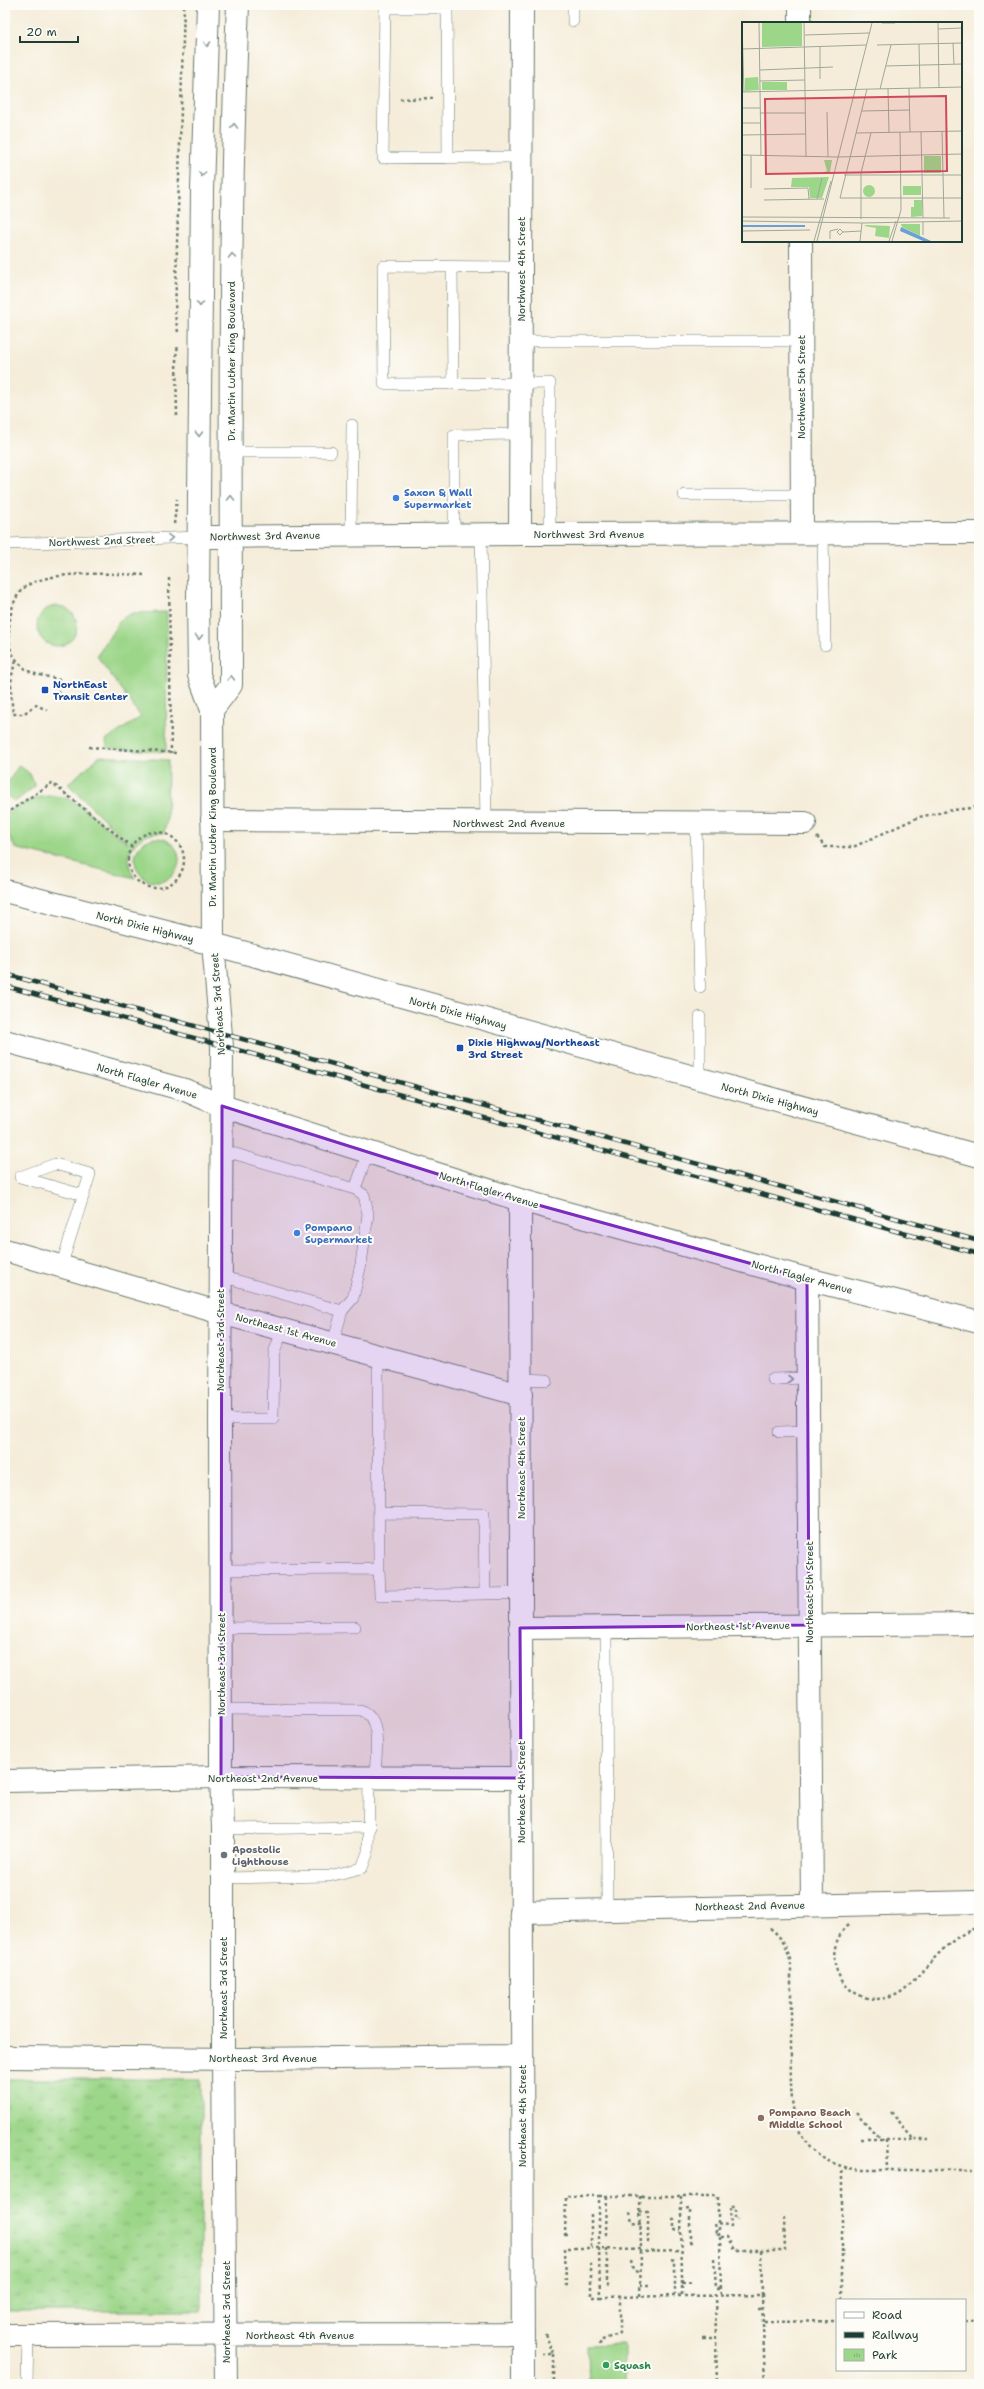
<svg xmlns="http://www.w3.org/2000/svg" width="984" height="2389" font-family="'Shantell Sans',sans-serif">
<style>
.green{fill:#9cd689;stroke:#5e8a5e}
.park{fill:url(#park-tufts);stroke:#5e8a5e}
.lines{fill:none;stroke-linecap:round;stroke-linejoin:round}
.lane-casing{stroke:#6a7b6e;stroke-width:12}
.street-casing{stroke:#6a7b6e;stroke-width:24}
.secondary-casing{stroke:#6a7b6e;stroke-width:24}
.path{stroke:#6a7b6e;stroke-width:2.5;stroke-dasharray:3 3;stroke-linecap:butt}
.lane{stroke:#fff;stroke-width:11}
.street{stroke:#fff;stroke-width:22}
.secondary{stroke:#fff;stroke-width:22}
.rail-casing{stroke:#1f3d34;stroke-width:4.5}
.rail{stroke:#fdfcf7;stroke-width:3;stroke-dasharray:9;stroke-linecap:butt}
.oneway{stroke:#8f9e9a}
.marked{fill:#7b2cbf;fill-opacity:0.2;stroke:#7b2cbf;stroke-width:3;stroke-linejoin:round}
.shop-dot{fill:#3f7fe0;stroke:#fdfcf7;stroke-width:1.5}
.transit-dot{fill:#1a4fb4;stroke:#fdfcf7;stroke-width:1.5}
.worship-dot{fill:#6b7280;stroke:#fdfcf7;stroke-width:1.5}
.education-dot{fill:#8d6e63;stroke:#fdfcf7;stroke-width:1.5}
.leisure-dot{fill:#2e9e5b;stroke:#fdfcf7;stroke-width:1.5}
.labels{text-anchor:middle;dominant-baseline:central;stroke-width:4;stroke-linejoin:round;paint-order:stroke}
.street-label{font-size:10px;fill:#1f3d34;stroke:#fdfcf7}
.shop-label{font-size:10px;font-weight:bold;fill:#366cbe;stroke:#fdfcf7;text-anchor:start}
.transit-label{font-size:10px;font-weight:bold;fill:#164399;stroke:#fdfcf7;text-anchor:start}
.worship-label{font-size:10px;font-weight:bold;fill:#5b616d;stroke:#fdfcf7;text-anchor:start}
.education-label{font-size:10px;font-weight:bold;fill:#785e54;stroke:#fdfcf7;text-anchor:start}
.leisure-label{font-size:10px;font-weight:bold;fill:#27864d;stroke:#fdfcf7;text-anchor:start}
.inset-river{fill:none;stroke:#6b9fd7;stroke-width:2}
.inset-road{fill:none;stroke:#9fa798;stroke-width:1}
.view{fill:#d1495b;fill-opacity:0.15;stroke:#d1495b;stroke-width:2}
.inset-edge{fill:none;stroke:#1f3d34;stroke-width:2}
</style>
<defs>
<pattern id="park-tufts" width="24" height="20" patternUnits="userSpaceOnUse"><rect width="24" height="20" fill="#9cd689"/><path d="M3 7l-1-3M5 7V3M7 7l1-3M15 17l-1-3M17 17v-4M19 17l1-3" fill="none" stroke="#7faf71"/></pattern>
</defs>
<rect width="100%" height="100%" fill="#fdfcf7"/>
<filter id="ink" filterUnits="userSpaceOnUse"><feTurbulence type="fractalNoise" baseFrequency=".025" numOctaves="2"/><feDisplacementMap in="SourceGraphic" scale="8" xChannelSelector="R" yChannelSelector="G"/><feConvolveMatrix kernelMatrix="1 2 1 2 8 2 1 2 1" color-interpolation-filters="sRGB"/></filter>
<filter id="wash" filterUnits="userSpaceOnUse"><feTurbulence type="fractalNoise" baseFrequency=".012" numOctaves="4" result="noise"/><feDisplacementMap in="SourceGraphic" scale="16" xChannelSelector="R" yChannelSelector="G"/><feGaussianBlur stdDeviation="0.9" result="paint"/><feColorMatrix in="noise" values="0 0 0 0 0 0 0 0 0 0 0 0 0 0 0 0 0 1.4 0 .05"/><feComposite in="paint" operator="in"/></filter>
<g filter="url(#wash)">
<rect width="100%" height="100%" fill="#f5edda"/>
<path class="green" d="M37 626a20 20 0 1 1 40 0a20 20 0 1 1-40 0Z
M167 612 166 752 107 748 106 740 141 717 97 656 121 619 133 613Z
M100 756 168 760 167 819 164 833C137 831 119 855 135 878L15 848 5 827V814C67 773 80 810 128 843L68 784Z
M19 765 30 774 35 786 15 802 6 795 7 784Z
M135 860a22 22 0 1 1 44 0a22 22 0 1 1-44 0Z
M624 2344V2384H588L587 2345Z"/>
<path class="park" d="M5 2079H201V2311H5Z"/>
</g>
<g filter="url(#ink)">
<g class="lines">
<g class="lane-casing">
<path id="lane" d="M385 5 383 158 521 157
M573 5V21
M385 8H447L448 158
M452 267 453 383
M521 267 383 266 384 384 550 383V534
M521 341H801
M231 452H331
M684 495H802
M823 533 825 645
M454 534V435L521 434
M481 534 486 823
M351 535 352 425
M5 544 199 537
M696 823 700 987
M700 1080V1017
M222 1150 355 1189 368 1152
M61 1267 90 1174 55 1164 20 1177 83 1195
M221 1276 342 1311 333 1343
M342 1311 353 1298 361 1264 368 1214 364 1195 355 1189
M521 1379 547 1380
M772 1379 808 1378
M220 1419H273L274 1353 283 1329
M779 1432 808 1431
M379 1513 484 1514 485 1594 380 1596 379 1569
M222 1570 379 1569 378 1369 382 1356
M485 1594 520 1593
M606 1627 607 1910
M222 1628 355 1627
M221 1709 360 1710C384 1716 375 1758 375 1778
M223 1829 370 1827
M223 1878 329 1876 362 1868 368 1852 369 1778
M27 2384 28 2335"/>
</g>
<g class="street-casing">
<path id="street" d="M800 5V23
M801 241 802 533
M520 534 522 5
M212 820 805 823
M5 1041 185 1090 222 1106 520 1200 807 1279 979 1322
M520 1200 523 2384
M5 1250 221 1313 521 1395
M807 1279 812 1905
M520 1628 979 1624
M521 1912 979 1902
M5 2057 241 2059 522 2056
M5 2335 523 2334
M226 2384 223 2058V1829L221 1777 521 1778"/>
</g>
<g class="secondary-casing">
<path id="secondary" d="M199 537 520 534 979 533
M212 710 231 685C231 459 228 232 238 5
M5 891 213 944 979 1156
M5 1781 221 1777 220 1419 222 1047 213 944 212 710 199 675 198 599 202 190 208 5"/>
</g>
<path class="path" d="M400 99 433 98
M178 332 175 315 184 5
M177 416 176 357 178 345
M174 524 177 499
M169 578 171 753
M16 661C9 678 11 695 13 714H23L36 705 47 710
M58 699 59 680C50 676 35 676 27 670 20 665 11 655 10 646 7 628 10 595 28 585 54 570 115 574 146 575
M89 747 177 753
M5 814 52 783 132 847
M128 860a28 28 0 1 1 56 0a28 28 0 1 1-56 0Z
M817 837 825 847H853L919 817 953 810 979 807
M848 1925C814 1958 848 2012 893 1996 902 1993 909 1985 916 1978 935 1958 952 1935 979 1927
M770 1928C783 1938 789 1950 791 1966 791 1995 791 2023 791 2052 790 2111 790 2161 861 2170H979
M856 2112 880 2139H914
M891 2112 914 2139H929
M860 2139H880
M886 2139 887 2170
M599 2196H718V2237H727L734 2250H785L784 2218H781
M607 2196 606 2234H609
M640 2196 641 2252 681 2251
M681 2196V2210
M630 2212 632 2223 641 2224
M640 2212H648V2242H651
M672 2220H674V2230H681
M714 2224 716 2232H718
M718 2224 731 2227 730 2206H735V2218L738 2219
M567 2235H565L566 2196H599V2248H591
M720 2237 721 2294
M607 2248V2284L609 2285
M714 2259 716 2288H720
M672 2260 675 2261V2295
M631 2261 633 2271 640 2272
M589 2264H591V2297H600L599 2248 641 2249
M682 2283 681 2210 690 2209V2242H692
M568 2285H566L565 2248H591V2213H589
M640 2285H651
M715 2294 717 2384
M682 2295V2283L693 2282
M762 2295 765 2384
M640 2296 641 2252
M600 2297 762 2295 761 2250
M842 2300V2173L846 2168
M758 2309H762
M965 2321H979
M764 2322 837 2321
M703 2338H716
M600 2345V2341L620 2333V2296
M543 2354H554L545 2334
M554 2354V2384"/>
<use href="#lane" class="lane"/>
<use href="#street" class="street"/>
<use href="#secondary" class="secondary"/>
<g class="rail-casing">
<path id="rail" d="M5 974 979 1241
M5 986 979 1254"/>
</g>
<use href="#rail" class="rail"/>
</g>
<defs><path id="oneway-chevron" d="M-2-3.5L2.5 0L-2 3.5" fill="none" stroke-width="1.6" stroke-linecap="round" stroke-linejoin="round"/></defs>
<g class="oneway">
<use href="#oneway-chevron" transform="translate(207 44) rotate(92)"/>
<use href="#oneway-chevron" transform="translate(234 126) rotate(-89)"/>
<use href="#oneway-chevron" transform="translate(202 174) rotate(92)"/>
<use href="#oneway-chevron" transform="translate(232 256) rotate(-89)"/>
<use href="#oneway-chevron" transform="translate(200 304) rotate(91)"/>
<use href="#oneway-chevron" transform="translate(199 434) rotate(90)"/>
<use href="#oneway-chevron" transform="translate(231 498) rotate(-90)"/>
<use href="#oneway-chevron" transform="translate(170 538) rotate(-2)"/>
<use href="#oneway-chevron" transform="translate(199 637) rotate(90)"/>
<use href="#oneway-chevron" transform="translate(231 678) rotate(-90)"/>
<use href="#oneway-chevron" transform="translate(790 1379)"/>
</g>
</g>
<path class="marked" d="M222 1106 520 1200 807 1279 809 1625 520 1628 521 1778 221 1777Z"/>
<g class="shop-dot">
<circle cx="396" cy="498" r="4"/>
<circle cx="297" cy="1233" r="4"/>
</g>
<g class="transit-dot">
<rect x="41" y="686" width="8" height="8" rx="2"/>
<rect x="456" y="1044" width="8" height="8" rx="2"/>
</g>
<circle class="worship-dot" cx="224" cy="1855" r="4"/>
<circle class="education-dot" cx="761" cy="2118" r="4"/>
<circle class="leisure-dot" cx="606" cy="2365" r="4"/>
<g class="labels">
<g class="street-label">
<text transform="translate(521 269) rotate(-90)">Northwest 4th Street</text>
<text transform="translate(231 361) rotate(-90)">Dr. Martin Luther King Boulevard</text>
<text transform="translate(801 387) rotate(-90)">Northwest 5th Street</text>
<text x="589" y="534">Northwest 3rd Avenue</text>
<text transform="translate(265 536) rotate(-1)">Northwest 3rd Avenue</text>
<text transform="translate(102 541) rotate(-2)">Northwest 2nd Street</text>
<text x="509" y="823">Northwest 2nd Avenue</text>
<text transform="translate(212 827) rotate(-90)">Dr. Martin Luther King Boulevard</text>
<text transform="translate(145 927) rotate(14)">North Dixie Highway</text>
<text transform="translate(218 1004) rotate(-94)">Northeast 3rd Street</text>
<text transform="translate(458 1013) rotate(15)">North Dixie Highway</text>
<text transform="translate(147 1081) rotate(16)">North Flagler Avenue</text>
<text transform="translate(770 1099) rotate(15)">North Dixie Highway</text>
<text transform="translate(489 1190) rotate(17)">North Flagler Avenue</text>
<text transform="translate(802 1277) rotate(15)">North Flagler Avenue</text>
<text transform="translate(286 1330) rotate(15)">Northeast 1st Avenue</text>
<text transform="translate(220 1340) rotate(-90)">Northeast 3rd Street</text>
<text transform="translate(521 1468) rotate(-90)">Northeast 4th Street</text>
<text transform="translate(809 1592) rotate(-90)">Northeast 5th Street</text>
<text transform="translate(738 1626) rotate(-1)">Northeast 1st Avenue</text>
<text transform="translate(221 1664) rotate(-90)">Northeast 3rd Street</text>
<text x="263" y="1778">Northeast 2nd Avenue</text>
<text transform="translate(521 1792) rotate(-90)">Northeast 4th Street</text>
<text transform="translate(750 1906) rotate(-1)">Northeast 2nd Avenue</text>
<text transform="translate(223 1988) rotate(-90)">Northeast 3rd Street</text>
<text x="263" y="2058">Northeast 3rd Avenue</text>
<text transform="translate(522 2116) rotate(-90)">Northeast 4th Street</text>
<text transform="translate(226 2312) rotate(-90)">Northeast 3rd Street</text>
<text x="300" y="2335">Northeast 4th Avenue</text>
</g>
<g class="shop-label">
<text x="404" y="492">Saxon &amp; Wall<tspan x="404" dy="12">Supermarket</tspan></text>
<text x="305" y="1227">Pompano<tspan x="305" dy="12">Supermarket</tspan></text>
</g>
<g class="transit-label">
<text x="53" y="684">NorthEast<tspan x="53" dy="12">Transit Center</tspan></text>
<text x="468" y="1042">Dixie Highway/Northeast<tspan x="468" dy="12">3rd Street</tspan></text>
</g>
<g class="worship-label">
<text x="232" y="1849">Apostolic<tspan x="232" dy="12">Lighthouse</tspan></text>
</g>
<g class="education-label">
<text x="769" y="2112">Pompano Beach<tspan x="769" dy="12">Middle School</tspan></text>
</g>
<g class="leisure-label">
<text x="614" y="2365">Squash</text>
</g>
</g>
<g transform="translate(742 22)">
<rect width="220" height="220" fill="#f5edda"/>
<path d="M20 1H60V24L20 25ZM16 55 17 68 3 69V56ZM20 60H45V68H20ZM82 138H90L88 150H82L85 149ZM87 155 80 176H68L67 165H49L50 156ZM121 169a6 6 0 1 1 12 0a6 6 0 1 1-12 0ZM161 164H179V173H161ZM172 178H180V194L169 195V185H172ZM124 203 148 204 147 216 133 214 134 206 122 204Z" fill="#9cd689"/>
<path d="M182 134H199V151H182ZM159 202H178V214L160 205Z" fill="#9cd689"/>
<path d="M159 205 178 214 189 219H181L158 209Z" fill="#6b9fd7"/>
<path class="inset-river" d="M0 204H63"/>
<path class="inset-road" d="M0 1 2 70M17 1 19 134M62 1 64 135M140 1H153M196 1 197 66M196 7 220 6M63 13 127 11M211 21 212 42M177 22 178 66M135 23 220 21M0 27 124 23M144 44 220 42M18 48 91 45M78 57V25M18 59 63 58M167 66 168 110M125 67 98 176H220M138 67 149 23M146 67 147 110M0 70 220 65M0 86H18M120 89 168 88M85 90 86 135M18 91H63M0 101H18M200 109 202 196M179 110 181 196M114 111 220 109M0 113 64 112M0 133 95 135M9 134V166M95 135 220 132M102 153H220M22 167 66 166 67 177M75 177 80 156M22 178 82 177M0 195 208 196M119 197V151L129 111M0 199 120 201 220 199M0 209 68 208M101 210 98 207 95 210 98 213 101 210 119 209M181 213V200M88 217V209L96 207M72 219 89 159M75 219 130 1M118 219 120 201M147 219 154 199M150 219 159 188 158 110"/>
<path class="view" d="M204 74 205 149 24 152 23 77Z"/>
<rect width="220" height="220" class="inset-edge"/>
</g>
<rect width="984" height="2389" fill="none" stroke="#fdfcf7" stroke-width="20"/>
<rect x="836" y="2299" width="130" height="72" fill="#fdfcf7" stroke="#a4b0a9"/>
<rect x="844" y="2312" width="20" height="6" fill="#ffffff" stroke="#a4b0a9"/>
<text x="872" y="2319" font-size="12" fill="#1f3d34">Road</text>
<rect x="844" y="2332" width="20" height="6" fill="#1f3d34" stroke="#a4b0a9"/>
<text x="872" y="2339" font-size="12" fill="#1f3d34">Railway</text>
<rect x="844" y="2349" width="20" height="12" fill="url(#park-tufts)" stroke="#a4b0a9"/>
<text x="872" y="2359" font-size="12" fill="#1f3d34">Park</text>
<path d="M20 36v6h58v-6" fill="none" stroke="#1f3d34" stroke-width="2"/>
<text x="26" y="36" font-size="12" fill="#1f3d34" stroke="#fdfcf7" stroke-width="3" paint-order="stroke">20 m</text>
</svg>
